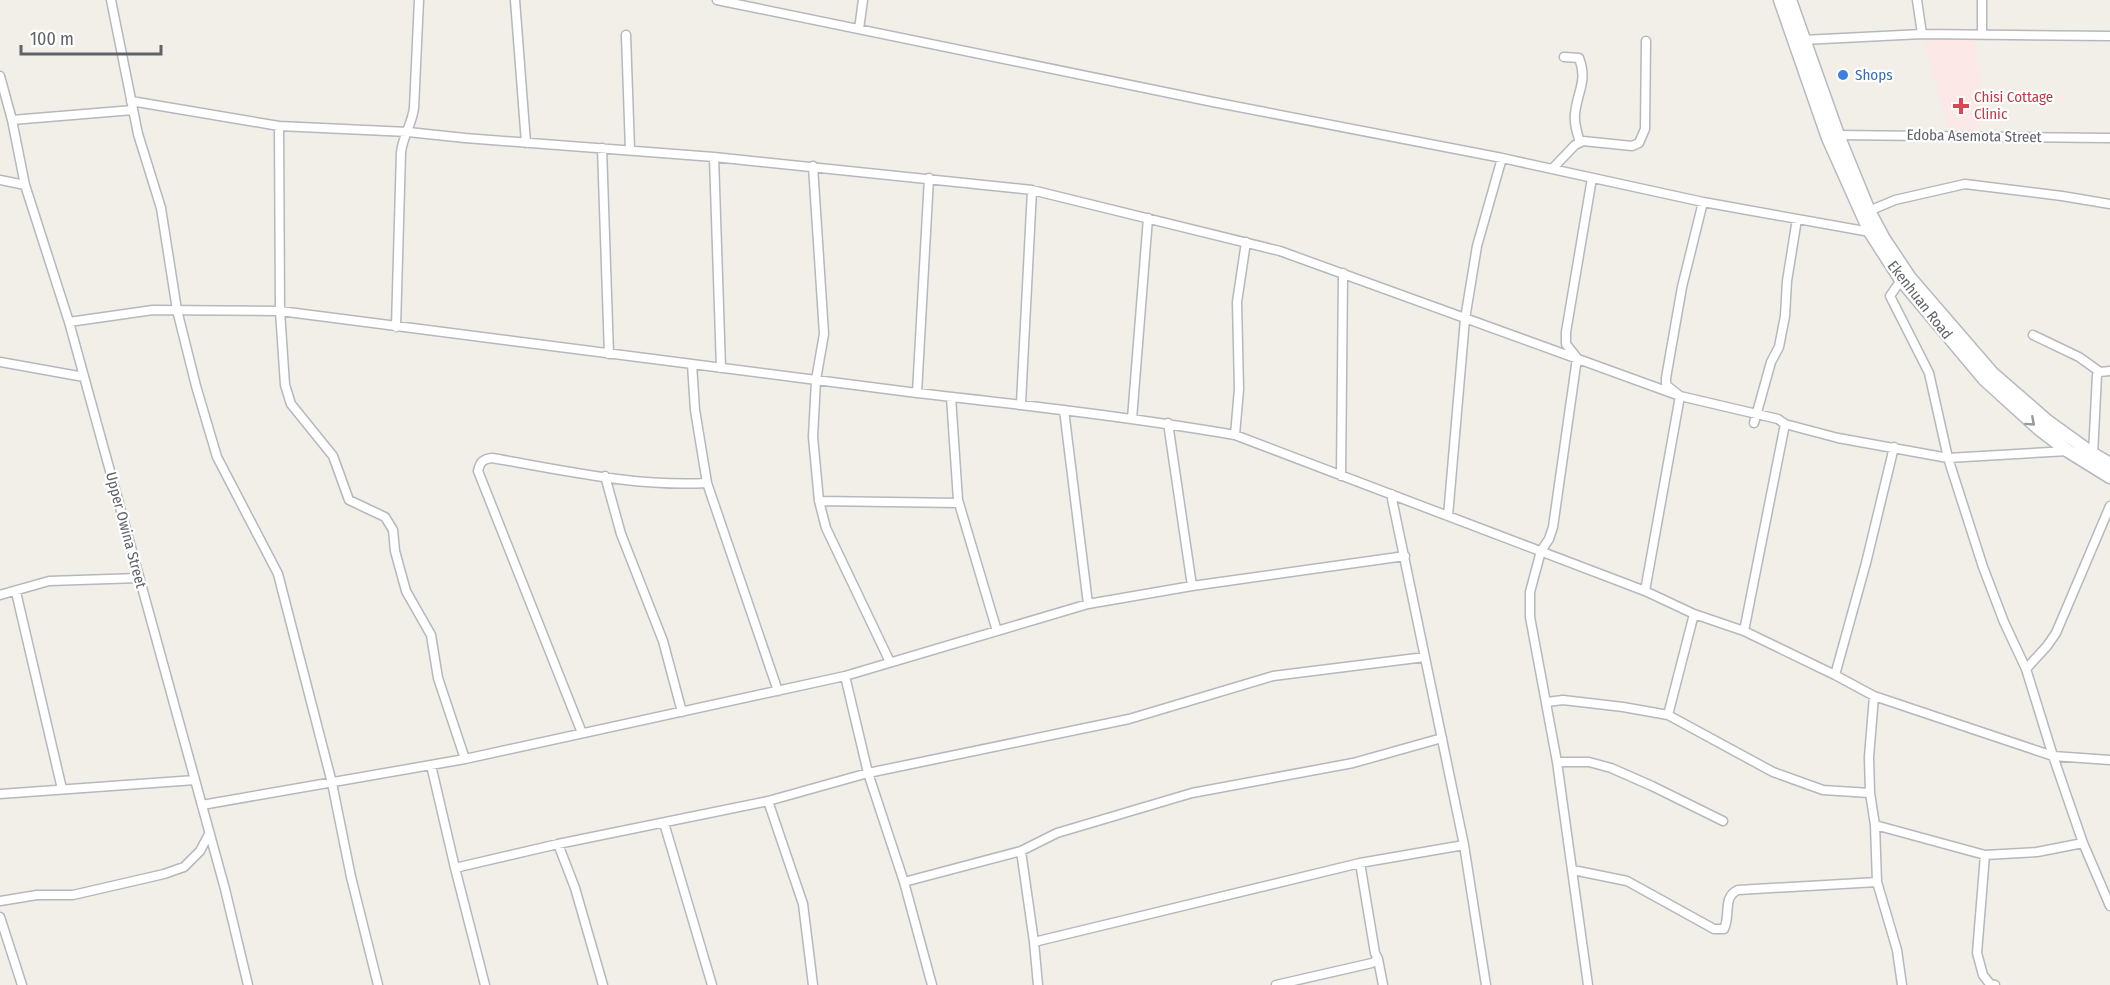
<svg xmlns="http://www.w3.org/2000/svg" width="2110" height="985" font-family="'Fira Sans Condensed',sans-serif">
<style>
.medical{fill:#fce8e6}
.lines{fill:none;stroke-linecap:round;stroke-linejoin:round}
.minor-casing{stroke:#b5b8bc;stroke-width:11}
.secondary-casing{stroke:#b6babf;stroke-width:15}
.minor{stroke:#fff;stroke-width:8}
.secondary{stroke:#fff;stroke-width:12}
.oneway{stroke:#979a9d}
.shop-dot{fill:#3f7fe0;stroke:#fff;stroke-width:2}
.health-dot{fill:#e0444e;stroke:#fff;stroke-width:2}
.labels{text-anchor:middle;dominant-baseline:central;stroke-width:4.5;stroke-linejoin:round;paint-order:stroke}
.shop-label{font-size:15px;fill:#366cbe;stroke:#fff;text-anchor:start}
.health-label{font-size:15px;fill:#be3a42;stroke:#fff;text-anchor:start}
.street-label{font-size:15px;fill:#5f6368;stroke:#fff}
</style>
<rect width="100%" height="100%" fill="#f1efe8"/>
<path class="medical" d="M1974 37 1979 83V130H1949L1924 42Z"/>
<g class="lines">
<g class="minor-casing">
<path id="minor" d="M111 0 138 134 161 208 177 310 196 386 217 457 278 574 332 783 351 877 378 985
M515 0 526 143
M717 0 1213 102 1502 158 1703 202 1870 232
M1917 0 1922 34
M1982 0V34
M859 29 863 0
M626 35 630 150
M1803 40 1922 34 2110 36
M1564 57 1579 58C1588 81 1577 92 1575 114 1574 124 1577 133 1580 142
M0 76 12 120 25 185 69 322 225 889 248 985
M131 101 279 126 408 132 465 138 714 157 1032 190 1280 251 1680 396 1778 419 1785 424 1838 438 1948 458 2068 451
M12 120 133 110
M279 126 280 311 285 385 291 404 333 456 349 500 385 517 393 530 395 551 406 591 431 635 438 678 465 759
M1838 135 2110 138
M602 148 609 354
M714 157 721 368
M813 166 824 334 816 380 813 437 819 501 826 528 890 662
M1552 169 1575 145 1583 141 1632 146 1639 143 1645 129 1646 41
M0 180 25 185
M1869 211 1895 200 1965 184 2062 196 2110 204
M1901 280 1890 296 1929 373 1948 458 1983 567 2004 622 2026 669 2053 756 2083 843 2110 906
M69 322 153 310 280 311 917 393C1024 405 1130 417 1235 435L1645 591 1694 614 1744 631 1835 675 1874 696 2053 756 2110 760
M396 327 401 152C403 136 412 124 414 108L419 0
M2033 335 2079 357 2100 372
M0 362 84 377
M692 364 695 410 707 483 778 691
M917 393 929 178
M951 397 958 500 997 631
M1021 403 1032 190
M1064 410 1088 604
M1132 419 1148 218
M1168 423 1192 586
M1754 423 1771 362 1779 347 1785 316 1787 281 1797 219
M1235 435 1239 389 1237 302 1246 242
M2093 454 2097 375 2100 372 2110 371
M605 476 621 534 663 641 682 712
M1341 476 1343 273
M1391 494 1464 845 1486 985
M819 501 959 503
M1448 516 1465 319 1477 246 1502 158
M1645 591 1680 396 1666 385V378L1682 287 1703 202
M16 592 62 789
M0 595 49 581 139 578
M1744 631 1785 424
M2026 669 2047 646 2056 633 2110 506
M1835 675 1866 563 1894 447
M845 676 868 773 904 882 932 985
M1874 696 1869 757 1870 793 1875 825 1877 882 1897 950 1902 985
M1547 702 1563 700 1623 707 1668 715 1773 772 1823 790 1870 793
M1668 715 1694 614
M582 733 478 471C480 462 483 459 492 458 563 470 635 487 707 483
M1557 762H1589L1611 768 1652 786 1723 821
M431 765 455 868 485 985
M0 794 195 780
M768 801 803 904 813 985
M202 805 465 759 845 676 1088 604 1192 586 1405 556
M664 823 712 985
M1875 825 1985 855 2037 852 2083 843
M558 844 575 888 603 985
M1021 851 1034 942 1038 985
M1985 855 1977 953 1983 975 1990 984 1995 985
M455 868 558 844 768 801 868 773 1129 719 1273 676 1425 657
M1573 870 1627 881 1714 929H1724C1731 915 1722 897 1738 890L1877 882
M904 882 1021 851 1057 833 1192 793 1353 763 1442 738
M0 901 37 895H73L164 874 184 867 200 851 209 834
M0 917 22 985
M1034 942 1360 863 1464 845
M1378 959 1383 985
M1276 985 1372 963 1378 959 1375 953 1360 863
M1588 985 1557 762 1530 617V592L1541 551 1549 539 1553 527 1577 358 1566 344V332L1592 178"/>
</g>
<g class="secondary-casing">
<path id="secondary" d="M1780 0 1828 138 1870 232 1901 280 1984 379 2039 429 2068 451 2110 477
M1790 0 1838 135 1869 211 1884 239 1910 278 1992 373 2046 420 2093 454 2110 464"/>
</g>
<use href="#minor" class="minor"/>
<use href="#secondary" class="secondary"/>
</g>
<defs><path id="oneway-chevron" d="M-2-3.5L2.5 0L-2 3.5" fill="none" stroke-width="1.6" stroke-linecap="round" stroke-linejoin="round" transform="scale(1.5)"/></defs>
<use class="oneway" href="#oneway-chevron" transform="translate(2031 422) rotate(42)"/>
<circle class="shop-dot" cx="1843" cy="75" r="6"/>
<path class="health-dot" d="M1958 97h6v6h6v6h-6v6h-6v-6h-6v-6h6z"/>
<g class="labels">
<g class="shop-label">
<text x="1855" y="75">Shops</text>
</g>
<g class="health-label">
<text x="1974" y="97">Chisi Cottage<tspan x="1974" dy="17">Clinic</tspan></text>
</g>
<g class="street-label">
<text transform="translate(1974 136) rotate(1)">Edoba Asemota Street</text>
<text transform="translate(1920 300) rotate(52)">Ekenhuan Road</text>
<text transform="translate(126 530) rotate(75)">Upper Owina Street</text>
</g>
</g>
<path d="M21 45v9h140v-9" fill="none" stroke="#5f6368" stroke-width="3"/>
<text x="30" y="45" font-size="18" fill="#5f6368" stroke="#ffffff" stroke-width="4.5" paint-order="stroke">100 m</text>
</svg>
